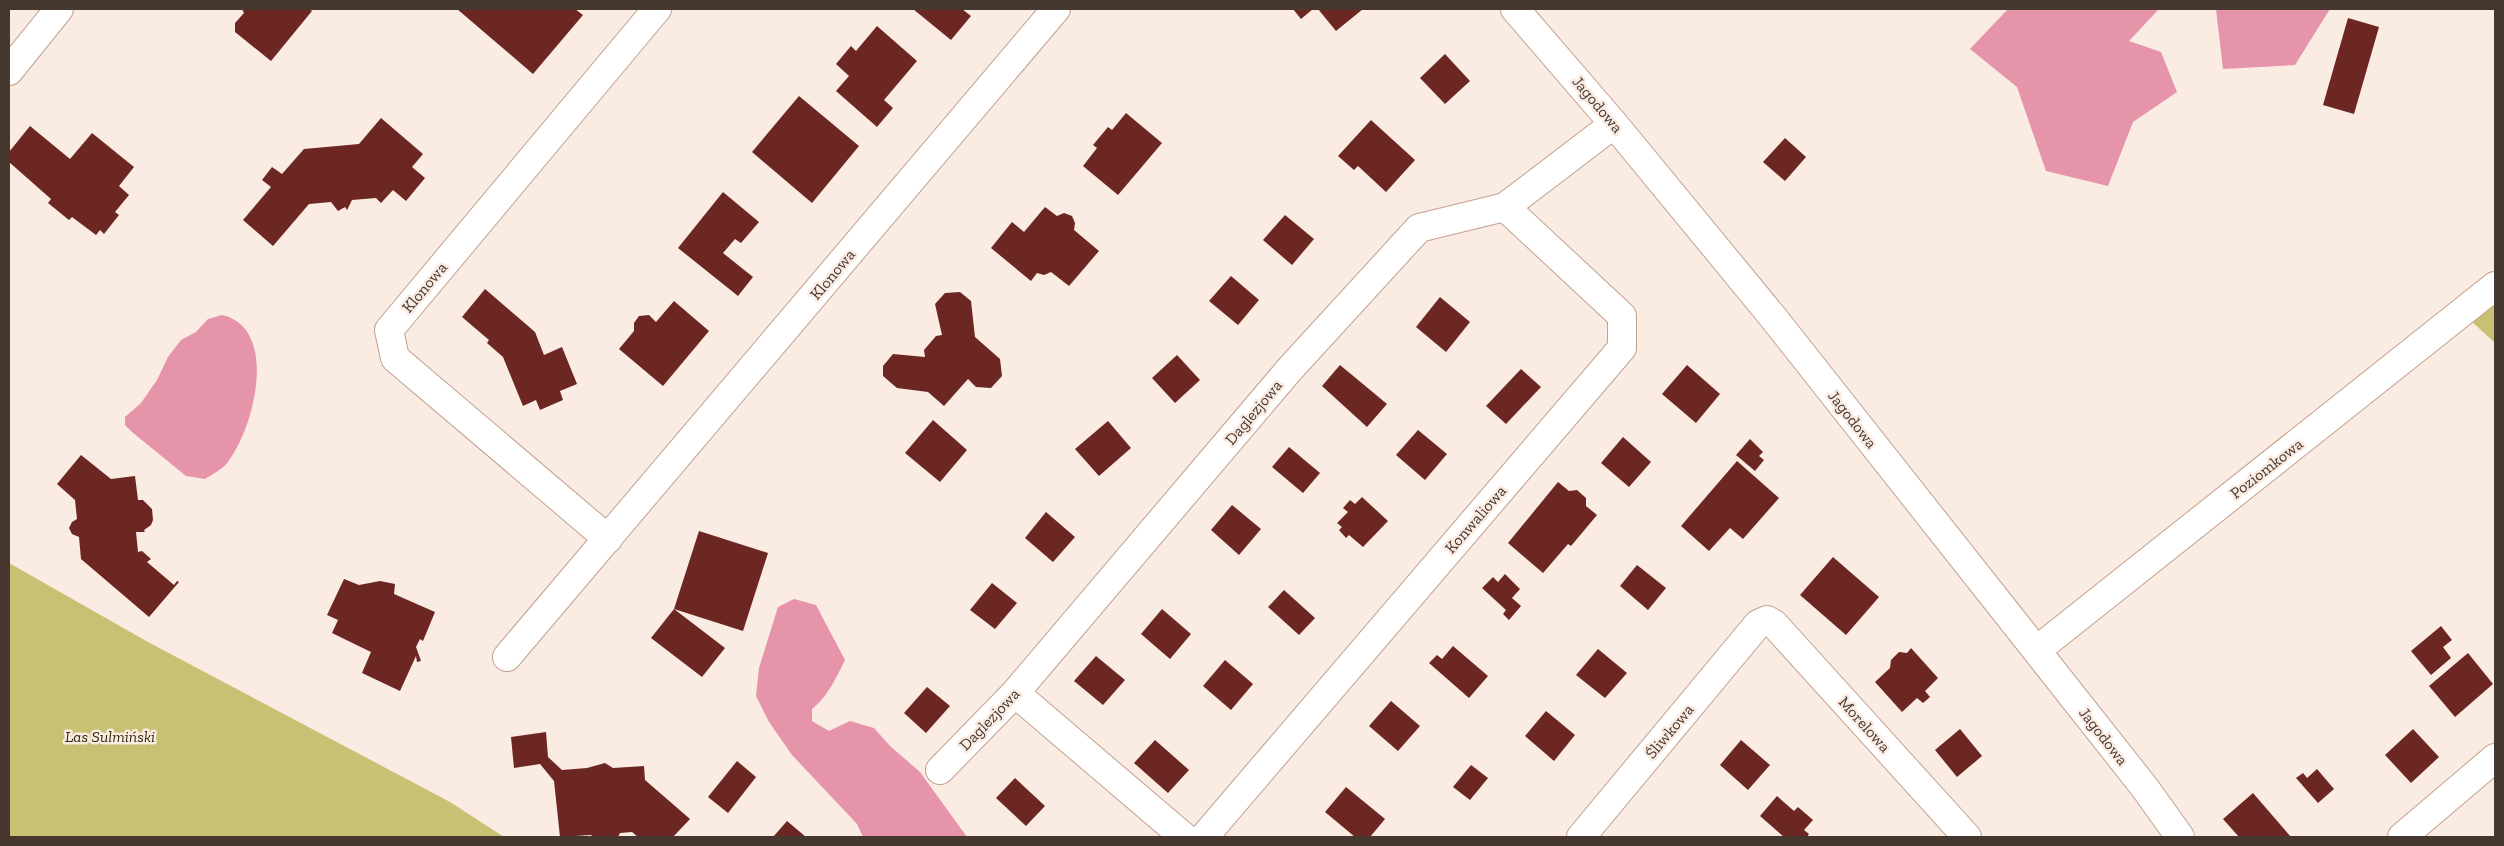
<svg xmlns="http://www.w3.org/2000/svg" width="2504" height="846" font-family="'Zilla Slab',serif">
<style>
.forest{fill:#c8c072}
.water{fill:#e594aa}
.building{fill:#6c2722}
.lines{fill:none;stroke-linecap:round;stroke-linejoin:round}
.street-casing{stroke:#c3a18d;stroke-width:30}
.street{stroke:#fff;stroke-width:28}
.labels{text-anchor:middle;stroke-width:5;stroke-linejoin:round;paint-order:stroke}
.street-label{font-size:16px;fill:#46372f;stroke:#faebe3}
.park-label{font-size:16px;font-style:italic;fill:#2f2b07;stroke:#faebe3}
</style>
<rect width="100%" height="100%" fill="#faebe3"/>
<g class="forest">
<path d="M2495 299V343L2470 320Z"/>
<path d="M9 563 148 642 450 802 504 837H9Z"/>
</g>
<g class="water">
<path d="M2008 9H2159L2129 41 2161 52 2177 92 2133 122 2108 186 2046 171 2017 87 1970 49Z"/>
<path d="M2216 9H2330L2295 65 2223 69Z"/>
<path d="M222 315C280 328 254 430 227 463 222 470 212 474 205 479L186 476 132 432 125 425V417L141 403 157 380 168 357 181 340 196 332 208 319Z"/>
<path d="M794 599 816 605 845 660C836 678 828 696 812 709V721L829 731 850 721 874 728 890 746 920 772 967 837H863L857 824 792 755 769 722 756 696 759 668 778 607Z"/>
</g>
<g class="building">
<path d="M242 9H309L312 11 271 61 235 32V23L244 13Z"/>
<path d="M457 9H575L583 15 533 74Z"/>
<path d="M913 9H962L971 16 951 40Z"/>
<path d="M1293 9H1313L1301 19Z"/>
<path d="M1318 9H1363L1336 31Z"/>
<path d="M2348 18 2379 27 2354 114 2323 105Z"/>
<path d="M877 26 917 61 884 100 893 108 877 127 836 91 849 76 836 64 851 46 856 51Z"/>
<path d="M1445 54 1470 81 1445 104 1420 78Z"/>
<path d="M799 96 859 146 812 203 752 152Z"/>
<path d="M1126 113 1162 143 1118 195 1083 166 1097 148 1093 145 1108 127 1112 130Z"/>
<path d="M381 118 423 154 412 167 425 178 406 201 393 190 381 203 376 198 352 200 347 210 345 207 338 211 331 202 309 204 273 246 243 220 271 187 262 180 272 167 282 174 304 149 359 144Z"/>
<path d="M1371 120 1415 160 1386 192 1358 166 1354 170 1338 156Z"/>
<path d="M30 126 70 159 92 133 134 167 119 186 129 195 115 212 119 215 104 234 100 230 96 235 72 217 69 220 48 203 51 199 9 162V152Z"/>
<path d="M1785 138 1806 157 1785 181 1763 162Z"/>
<path d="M723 192 759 222 741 243 735 239 723 253 753 277 738 296 678 248Z"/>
<path d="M1045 207 1057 216 1064 213 1072 216 1075 223 1074 230 1099 251 1069 286 1051 272 1044 275 1037 273 1031 281 991 248 1012 222 1024 232Z"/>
<path d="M1285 215 1314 239 1292 265 1263 240Z"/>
<path d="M1231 276 1259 300 1238 325 1209 301Z"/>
<path d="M485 289 535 332 544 355 562 347 577 384 560 391 563 400 540 410 536 400 523 406 503 357 487 343 489 340 462 317Z"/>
<path d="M960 292 971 301 975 337 1000 359 1002 376 991 388 976 387 968 379 944 406 928 392 897 388 883 376V366L893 354 925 357 924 350 936 336 942 335 935 304 945 293Z"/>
<path d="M1440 297 1470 322 1446 352 1416 327Z"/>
<path d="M674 301 709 331 663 386 619 349 634 331V323L639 316 649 315 656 322Z"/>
<path d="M1177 355 1200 380 1175 403 1152 378Z"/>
<path d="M1340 365 1387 404 1367 427 1322 386Z"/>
<path d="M1687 365 1720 394 1696 423 1662 394Z"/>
<path d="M1521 369 1541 387 1506 424 1486 406Z"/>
<path d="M933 420 967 450 940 482 905 453Z"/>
<path d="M1108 421 1131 448 1099 476 1075 449Z"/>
<path d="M1418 430 1447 454 1425 480 1396 455Z"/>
<path d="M1623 437 1651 462 1629 487 1601 463Z"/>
<path d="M1750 439 1763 452 1759 456 1764 460 1755 471 1736 455Z"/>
<path d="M1289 447 1320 473 1303 493 1272 467Z"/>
<path d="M81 455 111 479 135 476 138 500H143L152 509 153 520 151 525 144 530 145 532H136L138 552 142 551 151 559 147 562 174 585 177 581 179 582 149 617 81 559 79 537 72 534 69 528 72 522 77 519 75 500 57 484Z"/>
<path d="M1737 461 1779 498 1743 539 1730 528 1709 551 1681 526Z"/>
<path d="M1558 482 1569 491 1577 490 1586 498V506L1597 515 1571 546 1568 544 1543 573 1508 543Z"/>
<path d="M1362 497 1388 521 1363 547 1349 535 1346 538 1339 530 1342 527 1337 523 1348 512 1343 508 1350 500 1355 504Z"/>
<path d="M1232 505 1261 529 1239 555 1211 530Z"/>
<path d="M1046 512 1075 537 1053 562 1025 538Z"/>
<path d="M699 531 768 553 743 631 674 609Z"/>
<path d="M1833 557 1879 597 1846 635 1800 595Z"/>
<path d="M1637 565 1666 588 1648 610 1620 586Z"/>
<path d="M1505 574 1520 589 1512 598 1521 606 1509 620 1503 614 1506 610 1482 588 1493 577 1498 582Z"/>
<path d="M344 579 359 585 380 581 395 584 394 594 435 612 423 641 420 639 416 647 421 661 417 662 416 656 400 691 362 673 371 652 332 633 338 620 327 615Z"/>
<path d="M992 583 1017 603 995 629 970 610Z"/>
<path d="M1284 590 1315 618 1299 635 1268 607Z"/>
<path d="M674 609 725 648 702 677 651 638Z"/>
<path d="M1162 609 1191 634 1170 659 1141 634Z"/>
<path d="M2441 626 2452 640 2443 647 2451 658 2431 675 2411 651Z"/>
<path d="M1453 646 1488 676 1469 698 1429 663 1437 655 1442 659Z"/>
<path d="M1911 648 1938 678 1925 691 1930 697 1923 703 1917 698 1902 712 1875 682 1890 668 1891 660 1899 652 1907 653Z"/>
<path d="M1598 649 1627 673 1605 698 1576 675Z"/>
<path d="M2468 653 2493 684 2455 717 2429 686Z"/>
<path d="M1096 656 1125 680 1103 705 1074 681Z"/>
<path d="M1225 660 1253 684 1231 710 1203 686Z"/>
<path d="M927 687 950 706 926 733 904 713Z"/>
<path d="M1391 701 1420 726 1398 751 1369 726Z"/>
<path d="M1546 711 1575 735 1554 761 1525 736Z"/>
<path d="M1960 729 1982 756 1957 777 1935 750Z"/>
<path d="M2413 729 2439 757 2411 783 2385 755Z"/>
<path d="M546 732 548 757 562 770 587 768 605 763 613 768 644 766 645 780 690 819 673 837H638L632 832 620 833 618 837H593L591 835 560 837 554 781 540 764 514 768 511 737Z"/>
<path d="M1155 740 1189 770 1168 793 1134 763Z"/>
<path d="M1741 740 1770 765 1748 790 1720 765Z"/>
<path d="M737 761 756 777 728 813 708 797Z"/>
<path d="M1471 765 1488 778 1470 800 1453 787Z"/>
<path d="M2317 769 2334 789 2318 803 2296 778 2303 773 2307 778Z"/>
<path d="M1015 778 1045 806 1026 826 996 798Z"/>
<path d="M1346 787 1385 819 1370 837H1355L1325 812Z"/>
<path d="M2253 793 2291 837H2239L2223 819Z"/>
<path d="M1777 796 1794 811 1798 807 1813 820 1804 830 1809 834 1807 837H1784L1760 816Z"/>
<path d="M787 821 806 837H773Z"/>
</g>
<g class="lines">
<g class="street-casing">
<g id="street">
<path d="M1515 9 1614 124 1772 316 2145 788 2180 837"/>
<path d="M9 71 59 9"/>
<path d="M608 539 395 358 389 330 657 9"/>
<path d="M2037 650 2495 286"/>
<path d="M507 657 1056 9"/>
<path d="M1015 693 1184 837"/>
<path d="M940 770 1015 693 1289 370 1419 228 1505 207 1614 124"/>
<path d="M1204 837 1622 348V316L1505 207"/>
<path d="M1581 837 1758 624 1767 620 1774 624 1967 837"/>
<path d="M2402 837 2495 758"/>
</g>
</g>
<use href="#street" class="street"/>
</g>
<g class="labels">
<g class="street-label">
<text transform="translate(1598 104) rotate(50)" y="6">Jagodowa</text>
<text transform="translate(832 274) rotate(-50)" y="6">Klonowa</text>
<text transform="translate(424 287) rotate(-50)" y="6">Klonowa</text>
<text transform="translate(1253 412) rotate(-50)" y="6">Daglezjowa</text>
<text transform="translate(1853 419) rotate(52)" y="6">Jagodowa</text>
<text transform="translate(2266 468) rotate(-38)" y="6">Poziomkowa</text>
<text transform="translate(1475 519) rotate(-49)" y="6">Konwaliowa</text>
<text transform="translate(989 719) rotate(-46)" y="6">Daglezjowa</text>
<text transform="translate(1865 724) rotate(48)" y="6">Morelowa</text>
<text transform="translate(1669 731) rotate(-50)" y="6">Śliwkowa</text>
<text transform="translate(2104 736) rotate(52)" y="6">Jagodowa</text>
</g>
<g class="park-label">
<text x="110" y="742">Las Sulmiński</text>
</g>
</g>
<rect width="2504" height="846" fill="none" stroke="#46372f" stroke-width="20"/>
</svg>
